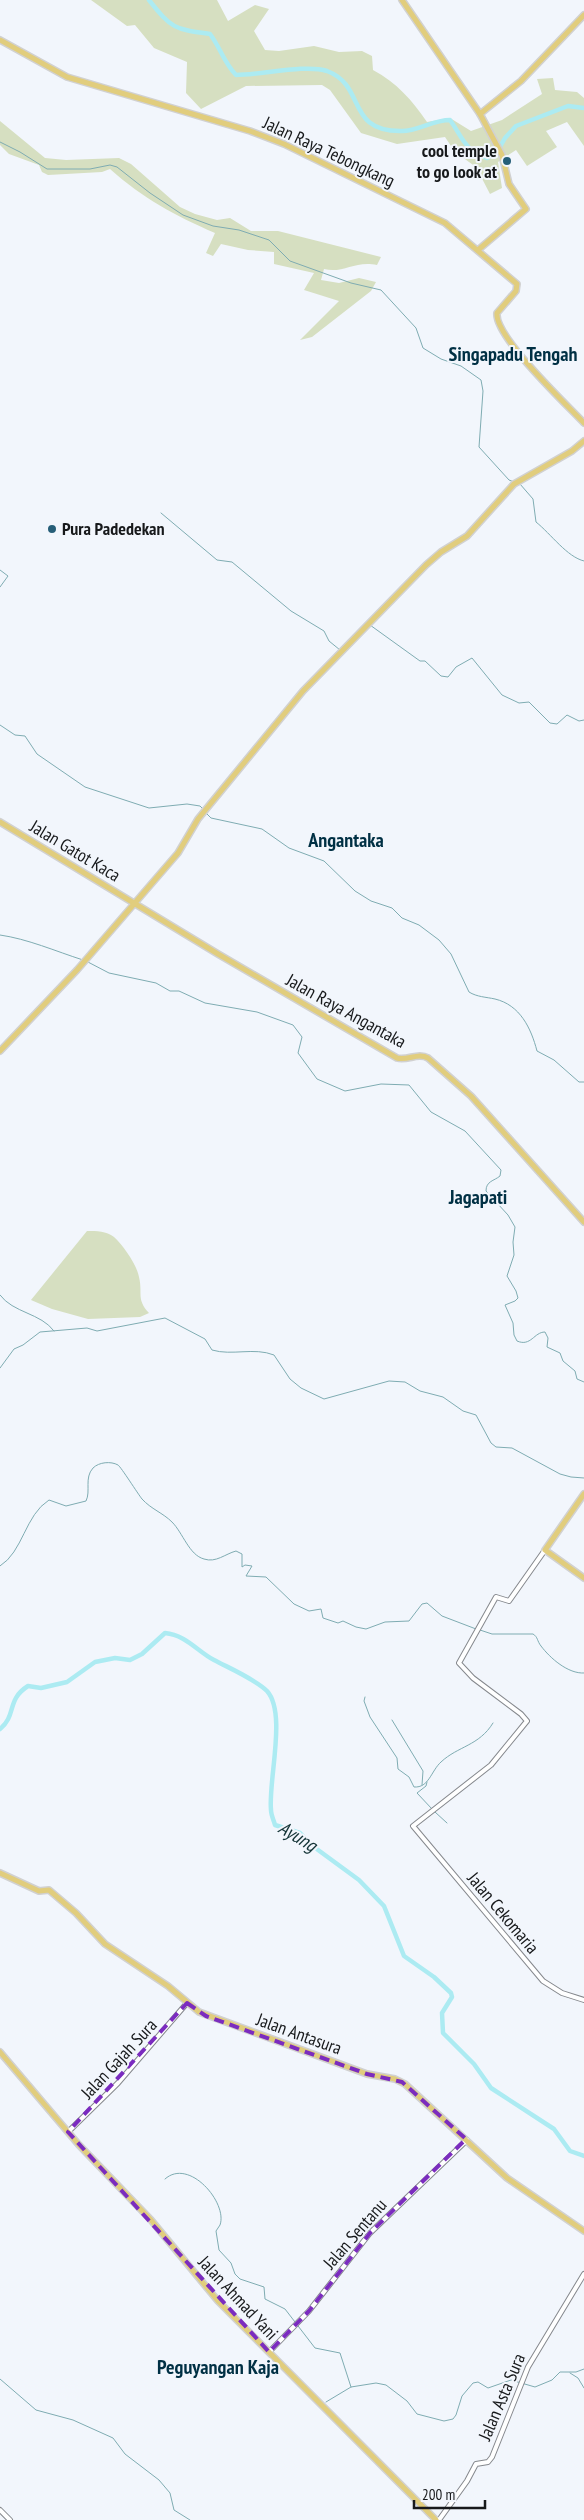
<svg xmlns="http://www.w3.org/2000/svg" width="584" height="2520" font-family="'PT Sans Narrow',sans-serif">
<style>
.green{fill:#d6dfc1}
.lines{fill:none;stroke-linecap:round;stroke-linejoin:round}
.stream{stroke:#7facb2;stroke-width:1}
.river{stroke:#acebf2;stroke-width:4.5}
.minor-casing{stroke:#85888d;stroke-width:6}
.major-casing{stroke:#d1d1d1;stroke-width:8}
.minor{stroke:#fff;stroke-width:4}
.major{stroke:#e1cd7d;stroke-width:5}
.marked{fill:none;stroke:#7b2cbf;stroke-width:4;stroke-dasharray:10 6;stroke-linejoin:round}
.poi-dot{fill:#265e78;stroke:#f2f6fc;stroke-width:2}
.labels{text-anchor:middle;stroke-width:4;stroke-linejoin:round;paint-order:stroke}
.poi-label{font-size:18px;font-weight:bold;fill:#17191b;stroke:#f2f6fc;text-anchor:end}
.street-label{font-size:18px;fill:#17191b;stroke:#f2f6fc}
.water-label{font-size:19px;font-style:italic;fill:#133336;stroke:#f2f6fc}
.quarter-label{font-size:20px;font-weight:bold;fill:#003044;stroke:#f2f6fc}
</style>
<rect width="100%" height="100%" fill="#f2f6fc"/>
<g class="green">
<path d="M91 0H217L228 21 255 5 269 9 254 31 265 50 279 51 314 46 339 52 362 51 372 56 373 70C397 83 412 100 427 122L450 118 471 131 502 120 542 94 537 79 553 78 555 90 577 92 584 98V146L567 122 546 131 557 147 527 166 516 150 498 162 502 188 490 194 476 167 455 152 445 137 397 144 361 133 330 90 322 85 246 86 201 109 186 93 187 62 154 48 135 25 127 26Z"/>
<path d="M0 121 45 158 66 160 119 158 131 164 180 207 195 214 217 220 230 218 251 231H278L381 257 377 265C355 260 343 274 324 269L321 280 339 283 359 278 376 282 371 291 312 337 300 340 339 301 304 290 314 273 274 264V252L248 250 221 244 213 256 206 253 215 233C174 215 144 199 110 169L102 172 48 175 42 172 39 165 9 154 0 145Z"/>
<path d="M87 1231C97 1231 106 1231 114 1237 123 1245 137 1265 139 1277 143 1294 136 1299 149 1313L140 1317 88 1319 52 1309 31 1300Z"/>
</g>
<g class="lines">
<g class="stream">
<path d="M0 142 20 152 47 169H90L110 165 117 167 150 193 183 215 213 226 239 230 269 240 290 261 351 283 381 290 416 328 423 348 441 359 461 366 481 380 483 391 479 447 509 480 514 482"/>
<path d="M520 484 533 499 536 522C551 534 567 557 584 561"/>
<path d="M161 513 217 560 232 562 291 611 324 631 329 641 340 650"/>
<path d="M0 570 8 576 0 587"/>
<path d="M370 625 420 661H425L441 676 448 677 456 667 472 658 502 695 519 703 529 702 550 723 557 724 567 715 579 721 584 720"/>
<path d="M0 725 15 735 25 736 37 754 85 787 149 808 187 804 200 806 203 809"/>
<path d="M205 812 211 818 262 829 289 848 324 861 355 891 371 901 392 908 402 918 419 925 439 940 451 954 469 992C477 997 486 997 495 999 520 1005 531 1028 537 1051L554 1060 579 1082H584"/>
<path d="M0 935C28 939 55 951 83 960"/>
<path d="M86 961 109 973 156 983 170 991H179L205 1003 257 1012 293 1025 302 1037 298 1053 317 1079 345 1091 381 1084 409 1085 431 1112 465 1131 501 1170 500 1176C494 1181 486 1181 486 1191L508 1215 515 1227 513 1242 514 1255 507 1276 516 1291 518 1298 515 1301 505 1305 513 1323 514 1335 517 1341C531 1347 534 1332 545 1332L548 1338 547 1347 560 1353 563 1361 575 1371 577 1379 584 1382"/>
<path d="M0 1295C13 1313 41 1313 54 1331"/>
<path d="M0 1368 14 1349 23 1345 40 1332 87 1328 97 1331 165 1318 205 1339 212 1350C232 1356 254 1347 274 1355L290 1379 301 1388 324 1399 389 1381 405 1382 420 1391 443 1397 463 1411 476 1415 491 1443 496 1447 512 1448 560 1474 571 1477 584 1478"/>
<path d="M0 1566C23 1552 25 1515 49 1500L66 1506 86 1501C91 1491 84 1478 93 1468 99 1462 111 1461 118 1465 121 1467 138 1494 142 1499 151 1509 163 1513 172 1522 183 1533 189 1555 204 1559 216 1563 225 1554 236 1551L242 1554V1567L245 1565 252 1566 246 1576 266 1577 294 1604 309 1611 321 1609 323 1618 338 1623 343 1621 356 1627 366 1629 385 1622 409 1621 422 1604 427 1603 442 1616 476 1629"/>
<path d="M480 1630 492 1634H533C538 1637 537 1641 541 1646 550 1658 568 1674 584 1673"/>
<path d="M365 1697 364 1701 370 1717 397 1758 398 1769 409 1777 414 1787C429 1788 431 1771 441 1762 458 1746 479 1746 493 1723"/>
<path d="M392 1720 423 1771 422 1785"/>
<path d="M427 1782 426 1786 417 1793 432 1809"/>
<path d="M435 1812 447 1823"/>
<path d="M165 2179C189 2157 228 2203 220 2225 219 2227 217 2229 216 2231L219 2250 231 2263 235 2274 240 2279 264 2287 265 2299 285 2309 315 2348 340 2353 351 2387"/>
<path d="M570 2373 578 2378 584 2388"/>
<path d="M0 2379 36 2410 73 2420 113 2438 125 2454 159 2480 170 2493 174 2510 190 2520"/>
<path d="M326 2402 351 2387 376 2383 386 2385 407 2401 417 2414 444 2421 453 2419 456 2415 462 2396 473 2383 478 2382 488 2388 511 2380 535 2387 552 2380 560 2372H576L584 2369"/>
</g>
<g class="river">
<path d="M149 0C172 29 174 29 210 34 220 47 224 63 236 75 261 75 306 64 327 71 367 86 345 132 402 131 418 131 433 120 450 120 463 138 464 150 487 158L497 152 505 138 516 126 568 106 584 108"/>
<path d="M0 1729C17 1715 6 1700 28 1686L41 1688 67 1682 95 1662 115 1658 130 1660 142 1654 165 1633C186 1635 197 1651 214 1660 229 1668 255 1679 267 1691 287 1713 268 1781 271 1810 271 1815 274 1821 275 1825L300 1833 314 1847 359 1880 384 1906 404 1956 434 1977 451 1993 452 1997 442 2013 443 2033 474 2064 491 2088 554 2129 570 2151 584 2156"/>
</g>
<g class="minor-casing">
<g id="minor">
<path d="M545 1550 509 1601 496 1597 459 1663 473 1678 521 1714 527 1721 491 1765 413 1826 543 1981 562 1993 584 2000"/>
<path d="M68 2132 118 2083 187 2003"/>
<path d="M269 2352 309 2311 370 2233 467 2140"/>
<path d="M0 2510 10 2520"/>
<path d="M439 2520 467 2481 476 2464 488 2462 492 2457 528 2367 584 2274"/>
</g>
</g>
<g class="major-casing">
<g id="major">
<path d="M402 0 480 114 502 155 509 184 526 209 478 250"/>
<path d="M0 40 67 77 250 131 284 144 445 223 517 284 516 291 497 313C494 336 566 404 584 423"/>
<path d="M480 114 521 81 584 15"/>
<path d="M0 822 218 954 397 1058C408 1061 418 1052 428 1058L471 1096 584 1222"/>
<path d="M0 1051 77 970 178 853 198 819 303 691 426 565 441 552 467 536 514 484 572 451 584 441"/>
<path d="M584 1494 545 1550 584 1578"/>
<path d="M0 1873 39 1891 49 1890 76 1913 105 1944 168 1986 199 2012 367 2074 395 2079 405 2084 507 2178 584 2231"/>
<path d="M0 2052 79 2145 151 2220 218 2301 436 2520"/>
</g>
</g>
<use href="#minor" class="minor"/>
<use href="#major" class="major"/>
</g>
<path class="marked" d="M187 2003 206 2016 367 2074 402 2082 466 2139 370 2233 309 2311 269 2352 68 2132Z"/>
<g class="poi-dot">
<circle cx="507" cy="161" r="5"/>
<circle cx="52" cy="529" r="5"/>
</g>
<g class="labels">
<g class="poi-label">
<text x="497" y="157">cool temple<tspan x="497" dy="21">to go look at</tspan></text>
<text x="62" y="535" text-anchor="start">Pura Padedekan</text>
</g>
<g class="street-label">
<text transform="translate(329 152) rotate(25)" y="6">Jalan Raya Tebongkang</text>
<text transform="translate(75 851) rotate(31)" y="6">Jalan Gatot Kaca</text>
<text transform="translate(346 1011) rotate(29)" y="6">Jalan Raya Angantaka</text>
<text transform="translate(503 1913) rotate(50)" y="6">Jalan Cekomaria</text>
<text transform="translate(299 2034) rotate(20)" y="6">Jalan Antasura</text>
<text transform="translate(119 2059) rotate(-47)" y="6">Jalan Gajah Sura</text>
<text transform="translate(355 2234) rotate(-49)" y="6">Jalan Sentanu</text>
<text transform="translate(238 2298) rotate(47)" y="6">Jalan Ahmad Yani</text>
<text transform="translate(502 2397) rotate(-67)" y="6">Jalan Asta Sura</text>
</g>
<g class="water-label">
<text transform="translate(298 1836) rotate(31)" y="7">Ayung</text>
</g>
<g class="quarter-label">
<text x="513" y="361">Singapadu Tengah</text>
<text x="346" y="847">Angantaka</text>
<text x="478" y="1204">Jagapati</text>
<text x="218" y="2374">Peguyangan Kaja</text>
</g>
</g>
<path d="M414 2500v8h71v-8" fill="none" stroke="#17191b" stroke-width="2.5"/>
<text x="422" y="2500" font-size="15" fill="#17191b" stroke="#f2f6fc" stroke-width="4" paint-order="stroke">200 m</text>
</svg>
